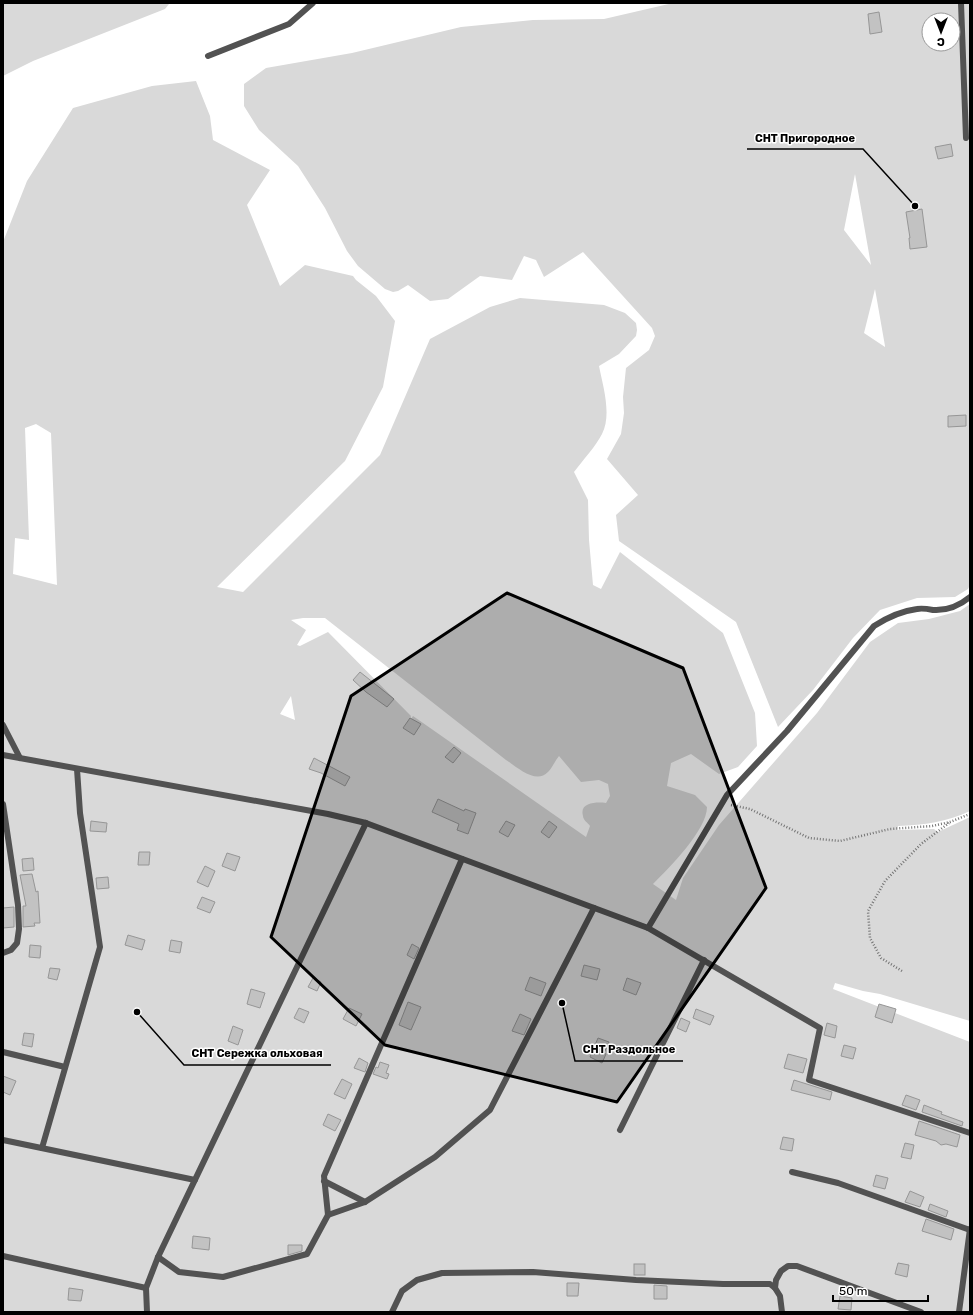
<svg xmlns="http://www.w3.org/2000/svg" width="973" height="1315" font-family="Rubik,sans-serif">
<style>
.green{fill:#d9d9d9;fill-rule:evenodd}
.building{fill:#c2c2c2;stroke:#969696}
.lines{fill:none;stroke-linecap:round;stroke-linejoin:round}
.path{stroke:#747474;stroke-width:2.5;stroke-dasharray:1 2;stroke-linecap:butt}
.lane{stroke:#525252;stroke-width:6}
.marked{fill:#000;fill-opacity:0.2;stroke:#000;stroke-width:3;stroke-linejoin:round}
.leader{fill:none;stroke:#000;stroke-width:1.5}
.callout-dot{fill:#000;stroke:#fff;stroke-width:1.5}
.callout-label{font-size:11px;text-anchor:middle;font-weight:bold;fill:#000;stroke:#fff;stroke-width:3;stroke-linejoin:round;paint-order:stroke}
</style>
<rect width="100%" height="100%" fill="#fff"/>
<g class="green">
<path d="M3 3H169V4L165 9 33 61 3 76Z"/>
<path d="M673 3H970V585L968 589 955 597 917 598 880 610 853 638 813 690 778 727 736 622 619 541 616 515 638 495 607 459 621 434 624 413 623 397 626 368 649 350 655 336 652 328 583 252 544 277 536 260 524 256 512 280 480 276 448 299 430 301 408 285 398 291 393 292 385 289 358 266 347 251 325 208 298 166 259 130 244 106V84L266 68 352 53 461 27 533 20 604 19ZM929 20H953V44H929ZM855 174 871 265 844 230ZM875 289 885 346V347L864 333Z"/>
<path d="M196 81 210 116 213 140 270 170 247 205 280 286 305 265 353 276 356 280 376 296 395 321 383 387 345 461 217 587 243 592 380 455 430 339 490 307 520 298 604 305 625 313 636 323 637 330 636 336 619 354 599 366C603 386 612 415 602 434 596 446 583 460 574 472L588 500 589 540 593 585 601 589 620 552 723 633 755 713 757 746 738 767 719 774 691 754 671 763 667 786 695 795 707 807C707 830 669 868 653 884L676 900 683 878 719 825 817 713 870 642 898 623 929 619 960 611 970 604V811C947 822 924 825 898 826L897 830 934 829 938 832 970 817V1021L880 994 863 991 835 983 833 989 970 1042V1312H3V242L27 181 73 108 152 86ZM36 424 51 433 57 585 13 574 15 538 29 540 25 428ZM303 618H325L506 760C517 767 536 785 548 772 552 768 555 761 559 756L581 782 599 780 608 784 610 796 606 803C597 802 579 802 583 816 583 820 588 823 590 826L586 837 413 716 409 722 411 716 328 632 300 646 297 645 306 630 291 620ZM291 696 295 720 280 714Z"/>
</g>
<g class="building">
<path d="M879 12 882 32 870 34 868 14Z"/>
<path d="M951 144 953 156 938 159 935 147Z"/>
<path d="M922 209 927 247 910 249 909 238H910L906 212Z"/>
<path d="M966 415V426L948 427V416Z"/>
<path d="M360 672 394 699 387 707 366 692 353 680Z"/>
<path d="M410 718 421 724 414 735 403 728Z"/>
<path d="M454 747 461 753 453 763 445 757Z"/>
<path d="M314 758 350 777 345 786 321 773 309 769Z"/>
<path d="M438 799 464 811 465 809 476 813 468 834 457 830 459 824 432 812Z"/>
<path d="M91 821 107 823 106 832 90 831Z"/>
<path d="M506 821 515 825 508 837 499 832Z"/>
<path d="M549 821 557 827 549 838 541 832Z"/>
<path d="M139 852H150L149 865H138Z"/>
<path d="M227 853 240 857 235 871 222 866Z"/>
<path d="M33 858 34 870 23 871 22 859Z"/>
<path d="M205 866 215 871 208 887 197 882Z"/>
<path d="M32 874 36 892 38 891 40 923H34L35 926 23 927V906H26L20 875Z"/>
<path d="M108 877 109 888 97 889 96 878Z"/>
<path d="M202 897 215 902 210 913 197 908Z"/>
<path d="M14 907V927L3 928V908Z"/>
<path d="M128 935 145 940 142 950 125 945Z"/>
<path d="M171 940 182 942 180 953 169 951Z"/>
<path d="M412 944 419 948 414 959 407 955Z"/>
<path d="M30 945 41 946 40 958 29 957Z"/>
<path d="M584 965 600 969 597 980 581 976Z"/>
<path d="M50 968 60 969 57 980 48 978Z"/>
<path d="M530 977 546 983 541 996 525 990Z"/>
<path d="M313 978 321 982 317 991 308 987Z"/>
<path d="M627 978 641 983 636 995 623 990Z"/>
<path d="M251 989 265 993 260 1008 247 1004Z"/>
<path d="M408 1002 421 1007 411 1030 399 1025Z"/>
<path d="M879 1004 896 1009 892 1023 875 1017Z"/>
<path d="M299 1008 309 1012 304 1023 294 1018Z"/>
<path d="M349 1008 362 1014 356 1026 343 1019Z"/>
<path d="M696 1009 714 1016 710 1025 693 1018Z"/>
<path d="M520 1014 531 1019 524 1035 512 1031Z"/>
<path d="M681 1018 690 1022 686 1032 677 1028Z"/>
<path d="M827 1023 837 1026 835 1038 824 1035Z"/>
<path d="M233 1026 243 1030 238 1045 228 1041Z"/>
<path d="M24 1033 34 1034 32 1047 22 1045Z"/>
<path d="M598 1038 609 1042 604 1053 606 1054 602 1063 590 1057Z"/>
<path d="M844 1045 856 1048 853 1059 841 1056Z"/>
<path d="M788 1054 807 1059 803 1073 784 1068Z"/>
<path d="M359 1058 368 1063 365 1072 354 1068Z"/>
<path d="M380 1062 389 1065 386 1073 389 1074 387 1079 373 1074 376 1067 378 1068Z"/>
<path d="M3 1076 16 1081 10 1095 3 1092Z"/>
<path d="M342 1079 352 1084 345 1099 334 1094Z"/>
<path d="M794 1080 832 1092 830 1100 791 1090Z"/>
<path d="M906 1095 920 1100 916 1110 902 1105Z"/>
<path d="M924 1105 942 1112 941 1114 963 1122 962 1126 922 1112Z"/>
<path d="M328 1114 341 1120 335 1131 323 1125Z"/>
<path d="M919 1121 960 1135 957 1147 946 1144 941 1145 936 1141 915 1135Z"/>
<path d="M783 1137 794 1139 792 1151 780 1149Z"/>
<path d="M905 1143 914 1145 911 1159 901 1157Z"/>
<path d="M876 1175 888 1178 885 1189 873 1186Z"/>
<path d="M910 1191 924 1197 920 1207 905 1202Z"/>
<path d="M930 1204 948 1211 946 1217 928 1210Z"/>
<path d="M926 1219 954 1229 951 1240 922 1231Z"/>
<path d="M193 1236 210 1238 209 1250 192 1248Z"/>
<path d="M288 1245H302V1251L288 1255Z"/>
<path d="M898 1263 909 1265 907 1277 895 1274Z"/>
<rect x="634" y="1264" width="11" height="11"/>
<path d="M567 1283H579L578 1296H567Z"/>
<path d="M654 1285 667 1286V1299H654Z"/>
<path d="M69 1288 83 1290 81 1301 68 1300Z"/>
<path d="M840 1296 852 1298 851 1310 838 1309Z"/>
</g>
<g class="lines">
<g class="path">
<path d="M731 805 750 809 809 838 840 841 890 829 932 826 950 822 970 814"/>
<path d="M902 971 881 958 870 938 868 911 885 881 921 844 949 823"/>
</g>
<g class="lane">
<path d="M961 3 966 138"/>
<path d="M208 56 289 24 313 3"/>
<path d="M3 725 20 758"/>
<path d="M3 755 328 814 366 823 648 928 727 795 787 731 874 626C888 617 901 611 917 609 922 608 928 609 933 610 948 611 959 606 970 597"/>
<path d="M3 804 18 905 19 929 17 943 11 950 3 953"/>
<path d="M648 928 820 1028 809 1080 970 1133"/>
<path d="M3 1052 65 1067"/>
<path d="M620 1130 704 960"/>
<path d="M3 1140 195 1180"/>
<path d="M42 1148 100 947 80 813 77 769"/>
<path d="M792 1172 838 1183 970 1230"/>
<path d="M324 1181 365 1202"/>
<path d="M328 1215 324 1176 462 859"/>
<path d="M3 1256 146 1288"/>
<path d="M158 1257 179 1272 223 1277 307 1254 328 1215 365 1202 435 1157 490 1110 594 908"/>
<path d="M147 1312 146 1288 158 1257 366 823"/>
<path d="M392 1312 402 1291 417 1280 442 1273 533 1272 636 1280 723 1284H770L775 1288"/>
<path d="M782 1312 780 1296 775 1288 776 1280 781 1271 788 1266H797L921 1312"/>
<path d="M959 1312 970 1229"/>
</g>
</g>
<path class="marked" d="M507 593 683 668 766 888 617 1102 385 1045 271 937 351 696Z"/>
<path class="leader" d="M915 206L863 149H747M562 1003L575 1061H683M137 1012L184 1065H331"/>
<g class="callout-dot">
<circle cx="915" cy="206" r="4"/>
<circle cx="562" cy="1003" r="4"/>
<circle cx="137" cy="1012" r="4"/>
</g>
<g class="callout-label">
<text x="805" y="142">СНТ Пригородное</text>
<text x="629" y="1053">СНТ Раздольное</text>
<text x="257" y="1057">СНТ Сережка ольховая</text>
</g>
<rect width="973" height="1315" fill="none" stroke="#000000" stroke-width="8"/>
<g transform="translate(941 32) rotate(180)"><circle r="19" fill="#ffffff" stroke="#999999"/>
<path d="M0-3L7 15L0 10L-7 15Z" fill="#000000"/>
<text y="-6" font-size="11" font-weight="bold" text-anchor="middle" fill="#000000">С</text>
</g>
<path d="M833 1295v6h95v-6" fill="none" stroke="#000000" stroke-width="2"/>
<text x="839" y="1295" font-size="12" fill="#000000" stroke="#ffffff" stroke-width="3" paint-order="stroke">50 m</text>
</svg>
